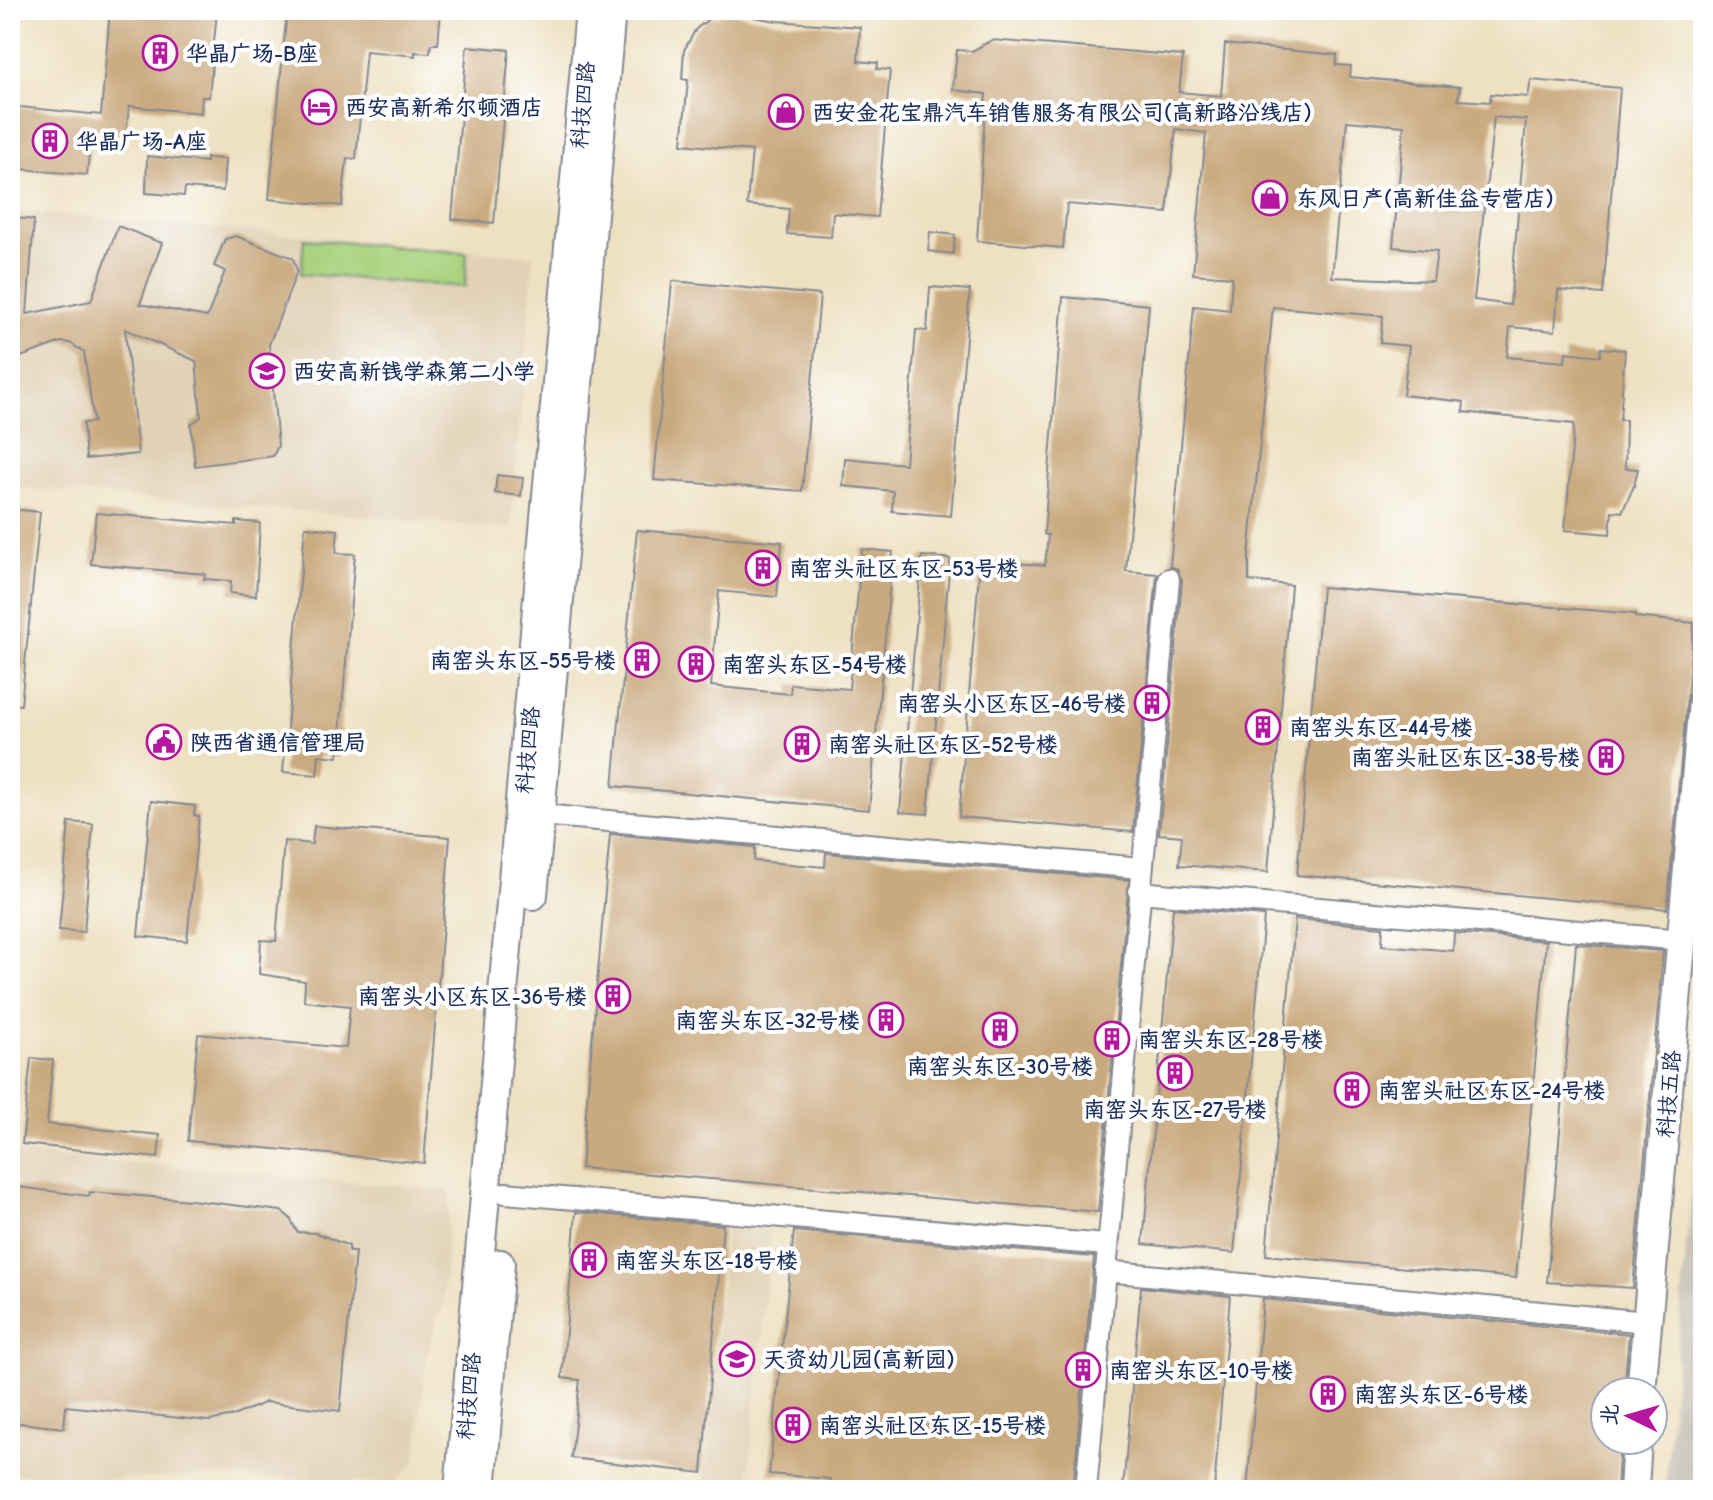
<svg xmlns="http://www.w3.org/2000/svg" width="1713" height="1500" font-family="'Comic Neue','LXGW WenKai TC',sans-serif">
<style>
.built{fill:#e1d2b6}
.industrial{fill:#c9c3b8}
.green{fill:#a9d37e;stroke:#62816e;stroke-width:2}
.building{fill:#c9a97e;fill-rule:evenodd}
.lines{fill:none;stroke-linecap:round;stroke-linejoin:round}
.street-casing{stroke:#848890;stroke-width:24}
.secondary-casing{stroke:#848890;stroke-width:32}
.street{stroke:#fff;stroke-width:20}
.secondary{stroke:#fff;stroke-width:28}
.labels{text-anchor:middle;stroke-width:8;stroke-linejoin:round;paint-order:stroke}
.poi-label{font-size:22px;font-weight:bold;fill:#1b2f5e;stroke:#fff;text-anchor:start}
.street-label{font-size:22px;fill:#1b2f5e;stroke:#fff}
</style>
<rect width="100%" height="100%" fill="#fff"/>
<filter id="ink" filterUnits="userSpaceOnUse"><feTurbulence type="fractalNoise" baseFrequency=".0125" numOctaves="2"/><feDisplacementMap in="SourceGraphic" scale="16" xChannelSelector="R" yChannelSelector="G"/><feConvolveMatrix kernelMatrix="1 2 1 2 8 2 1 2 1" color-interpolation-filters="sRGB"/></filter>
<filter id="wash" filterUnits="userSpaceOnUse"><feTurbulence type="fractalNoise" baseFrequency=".006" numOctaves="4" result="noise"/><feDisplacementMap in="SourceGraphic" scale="32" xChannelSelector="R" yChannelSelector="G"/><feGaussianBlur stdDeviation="1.8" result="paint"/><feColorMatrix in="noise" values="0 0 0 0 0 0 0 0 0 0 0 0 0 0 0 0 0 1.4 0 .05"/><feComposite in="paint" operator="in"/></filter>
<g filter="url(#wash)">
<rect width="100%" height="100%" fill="#eee1c2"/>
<g class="built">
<path d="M10 210 534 256 511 529 10 487Z"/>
<path d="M10 1153 450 1190 443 1304 427 1356 416 1462 393 1484 214 1476 92 1480 10 1474Z"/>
<path d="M726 1226 771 1230 748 1490 703 1488Z"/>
</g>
<path class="industrial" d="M1703 1053V1490H1665Z"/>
<path class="green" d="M304 239 467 253 465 287 301 274Z"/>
<g id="blocks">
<g class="building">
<path d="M110 10H217L209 97H202L201 113 129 106 125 148 90 145 87 175 10 168V106L101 115Z"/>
<path d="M287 10H441L438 44H431L430 53 415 52V56L366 51 356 159 347 158 342 206 269 199Z"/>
<path d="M727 12 776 21 860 27 858 61 878 63 877 69 890 70 877 217 833 213 831 237 787 234 789 209 747 205 752 151 682 144 688 80 682 79 684 50 696 29 710 18Z"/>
<path d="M992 40 1183 56 1179 92 1221 96 1225 44 1337 55 1336 65 1351 66 1350 77 1460 87 1458 100 1490 102 1491 94 1528 97 1531 80 1620 88 1603 294 1558 290 1555 331 1510 327 1507 357 1565 362 1566 352 1600 356 1601 348 1625 350 1620 420H1626L1625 468 1638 469 1634 486 1622 512 1612 511 1610 534 1565 530 1574 424 1463 412 1464 402 1403 395 1409 346 1380 343 1383 316 1273 307 1249 556V581L1291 585 1268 872 1179 865 1182 836 1159 834 1182 580 1177 569 1170 566 1194 306 1230 310 1232 277 1193 274 1206 133 1176 129 1167 213 1067 204 1063 248 977 241 986 94 953 90 957 50 972 51ZM1494 117 1526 120 1510 305 1474 300ZM1347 121 1404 126 1393 247 1437 251 1433 281 1332 277Z"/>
<path d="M467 46 509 50 494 223 452 219Z"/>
<path d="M147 156 206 162V158L225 159 223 191 185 188 184 196 146 193Z"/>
<path d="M10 217 34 220 27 314 91 301 118 226 162 243 140 304 207 317 225 271 214 266 225 239 236 236 293 258 297 271 269 345 278 446 273 456 195 466 191 424 201 417 196 361 125 329 138 454 86 459 83 423 94 422 84 352 70 343 61 342 10 361Z"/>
<path d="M930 232 955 235 953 254 928 251Z"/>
<path d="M672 281 820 295 802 491 654 480Z"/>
<path d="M930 287 970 290 951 516 892 511 893 491 843 486 845 458 905 464 916 330 927 331Z"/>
<path d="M1063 297 1149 305 1126 571 1157 574 1133 832 959 817 980 561 1045 565 1048 535 1044 534Z"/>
<path d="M497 475 523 478 521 496 495 493Z"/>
<path d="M10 509 40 512 21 705 10 704Z"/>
<path d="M96 513 236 525V521L260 523 256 596 230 593 231 581 204 579 205 574 91 564Z"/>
<path d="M305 527 338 530 336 553 355 554 338 757 319 755 317 775 283 772Z"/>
<path d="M637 530 782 542 777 597 719 591 711 686 790 694 791 684 849 689 862 549 893 552 869 810 613 786Z"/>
<path d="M922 556 950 559 928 814 900 812Z"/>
<path d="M1322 587 1635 614V617L1694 623 1667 909 1297 875Z"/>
<path d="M151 801 195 806 194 815 199 816 187 941 138 936Z"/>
<path d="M69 822 93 824 84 932 59 930Z"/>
<path d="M314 826 450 837 424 1163 188 1141 198 1034 346 1048 350 1006 304 1001 305 981 259 974 261 940 276 941 284 841 312 844Z"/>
<path d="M610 834 755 847 754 861 825 867 826 853 1129 880 1098 1212 581 1168Z"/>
<path d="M1173 908 1264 916 1234 1253 1143 1244Z"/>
<path d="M1295 919 1383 927 1382 945 1453 951 1454 933 1546 941 1516 1278 1266 1255Z"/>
<path d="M1576 944 1663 951 1633 1288 1547 1282Z"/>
<path d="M31 1058 53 1060 47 1124 160 1135 158 1158 22 1144Z"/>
<path d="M10 1186 89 1196 90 1192 191 1200 281 1211 290 1218 297 1232 316 1233 349 1246V1252H355L340 1411 266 1402 233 1416 209 1421 66 1406 64 1428 10 1422Z"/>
<path d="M576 1212 723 1225 702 1473 571 1458 580 1380 562 1378Z"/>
<path d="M794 1231 1094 1257 1073 1490H830V1479L769 1474Z"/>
<path d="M1141 1287 1230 1296 1214 1490H1123Z"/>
<path d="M1263 1299 1629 1334 1624 1392H1605V1440H1620L1617 1490H1247Z"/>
</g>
</g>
</g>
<g filter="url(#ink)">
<use href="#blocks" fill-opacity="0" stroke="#848890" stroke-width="2"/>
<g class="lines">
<g class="street-casing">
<g id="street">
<path d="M541 815 1141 868"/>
<path d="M1139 892 1682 940"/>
<path d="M505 1193 1106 1245"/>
<path d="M1105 1271 1647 1322"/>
<path d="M1086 1490 1169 579"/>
</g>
</g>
<g class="secondary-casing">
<g id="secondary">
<path d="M533 895 611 10"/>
<path d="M1641 1392 1703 701"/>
<path d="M459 1490 590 10"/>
<path d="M481 1490 500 1264"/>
<path d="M1634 1490 1637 1440"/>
</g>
</g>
<use href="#street" class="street"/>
<use href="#secondary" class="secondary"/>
</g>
</g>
<defs>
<g id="building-ring" transform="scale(1.8)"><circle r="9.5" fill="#fff" stroke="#b5179e" stroke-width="1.5"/><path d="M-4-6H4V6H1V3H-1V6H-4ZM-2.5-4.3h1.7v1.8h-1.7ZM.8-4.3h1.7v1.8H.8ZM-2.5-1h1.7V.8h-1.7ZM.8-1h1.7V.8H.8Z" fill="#b5179e"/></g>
<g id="hotel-ring" transform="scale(1.8)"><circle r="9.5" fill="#fff" stroke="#b5179e" stroke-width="1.5"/><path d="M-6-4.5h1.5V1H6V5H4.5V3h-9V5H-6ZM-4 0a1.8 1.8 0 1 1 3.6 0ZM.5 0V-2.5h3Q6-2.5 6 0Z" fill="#b5179e"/></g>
<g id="shop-ring" transform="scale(1.8)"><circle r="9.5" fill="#fff" stroke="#b5179e" stroke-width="1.5"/><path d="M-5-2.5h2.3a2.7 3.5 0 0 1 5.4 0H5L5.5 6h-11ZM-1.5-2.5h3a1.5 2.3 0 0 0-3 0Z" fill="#b5179e"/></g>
<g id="school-ring" transform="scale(1.8)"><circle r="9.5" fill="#fff" stroke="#b5179e" stroke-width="1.5"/><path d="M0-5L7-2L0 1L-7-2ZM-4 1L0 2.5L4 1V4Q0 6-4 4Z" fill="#b5179e"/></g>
<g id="civic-ring" transform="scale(1.8)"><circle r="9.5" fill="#fff" stroke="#b5179e" stroke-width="1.5"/><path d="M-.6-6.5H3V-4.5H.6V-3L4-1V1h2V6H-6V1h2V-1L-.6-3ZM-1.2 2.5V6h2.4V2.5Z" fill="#b5179e"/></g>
</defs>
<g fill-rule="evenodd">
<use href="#building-ring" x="160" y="53"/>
<use href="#hotel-ring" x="319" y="107"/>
<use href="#shop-ring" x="786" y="112"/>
<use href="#building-ring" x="50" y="141"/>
<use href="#shop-ring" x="1270" y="198"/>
<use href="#school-ring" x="267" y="371"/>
<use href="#building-ring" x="763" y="568"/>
<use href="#building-ring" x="642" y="660"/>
<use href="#building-ring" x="696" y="664"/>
<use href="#building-ring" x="1152" y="703"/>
<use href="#building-ring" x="1263" y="727"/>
<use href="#civic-ring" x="164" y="742"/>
<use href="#building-ring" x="802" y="744"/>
<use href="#building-ring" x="1606" y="757"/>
<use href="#building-ring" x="613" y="996"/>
<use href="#building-ring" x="886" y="1020"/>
<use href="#building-ring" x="1000" y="1030"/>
<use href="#building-ring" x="1112" y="1039"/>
<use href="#building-ring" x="1175" y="1073"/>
<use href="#building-ring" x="1352" y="1090"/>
<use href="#building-ring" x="589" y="1260"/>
<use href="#school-ring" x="737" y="1359"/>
<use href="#building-ring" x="1083" y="1370"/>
<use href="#building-ring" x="1328" y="1394"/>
<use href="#building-ring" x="793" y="1425"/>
</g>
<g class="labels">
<g class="poi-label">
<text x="186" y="61">华晶广场-B座</text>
<text x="345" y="115">西安高新希尔顿酒店</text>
<text x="812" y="120">西安金花宝鼎汽车销售服务有限公司(高新路沿线店)</text>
<text x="76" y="149">华晶广场-A座</text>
<text x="1296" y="206">东风日产(高新佳益专营店)</text>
<text x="293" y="379">西安高新钱学森第二小学</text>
<text x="789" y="576">南窑头社区东区-53号楼</text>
<text x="616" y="668" text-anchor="end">南窑头东区-55号楼</text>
<text x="722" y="672">南窑头东区-54号楼</text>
<text x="1126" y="711" text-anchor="end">南窑头小区东区-46号楼</text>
<text x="1289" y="735">南窑头东区-44号楼</text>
<text x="190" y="750">陕西省通信管理局</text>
<text x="828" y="752">南窑头社区东区-52号楼</text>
<text x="1580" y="765" text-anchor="end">南窑头社区东区-38号楼</text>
<text x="587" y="1004" text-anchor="end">南窑头小区东区-36号楼</text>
<text x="860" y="1028" text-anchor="end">南窑头东区-32号楼</text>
<text x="1138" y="1047">南窑头东区-28号楼</text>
<text x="1000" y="1074" text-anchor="middle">南窑头东区-30号楼</text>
<text x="1378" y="1098">南窑头社区东区-24号楼</text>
<text x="1175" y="1117" text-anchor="middle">南窑头东区-27号楼</text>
<text x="615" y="1268">南窑头东区-18号楼</text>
<text x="763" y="1367">天资幼儿园(高新园)</text>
<text x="1109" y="1378">南窑头东区-10号楼</text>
<text x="1354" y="1402">南窑头东区-6号楼</text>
<text x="819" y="1433">南窑头社区东区-15号楼</text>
</g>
<g class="street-label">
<text transform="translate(582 105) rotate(-85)" y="8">科技四路</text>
<text transform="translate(527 750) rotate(-85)" y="8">科技四路</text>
<text transform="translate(1668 1094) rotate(-85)" y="8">科技五路</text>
<text transform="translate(468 1396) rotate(-85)" y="8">科技四路</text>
</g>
</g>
<rect width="1713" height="1500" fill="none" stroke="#fff" stroke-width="40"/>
<g transform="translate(1629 1416) rotate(275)"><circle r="38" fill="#ffffff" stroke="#a4acbf" stroke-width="2"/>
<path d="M0-6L14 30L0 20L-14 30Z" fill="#b5179e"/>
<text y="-12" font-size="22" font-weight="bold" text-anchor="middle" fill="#1b2f5e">北</text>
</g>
</svg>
